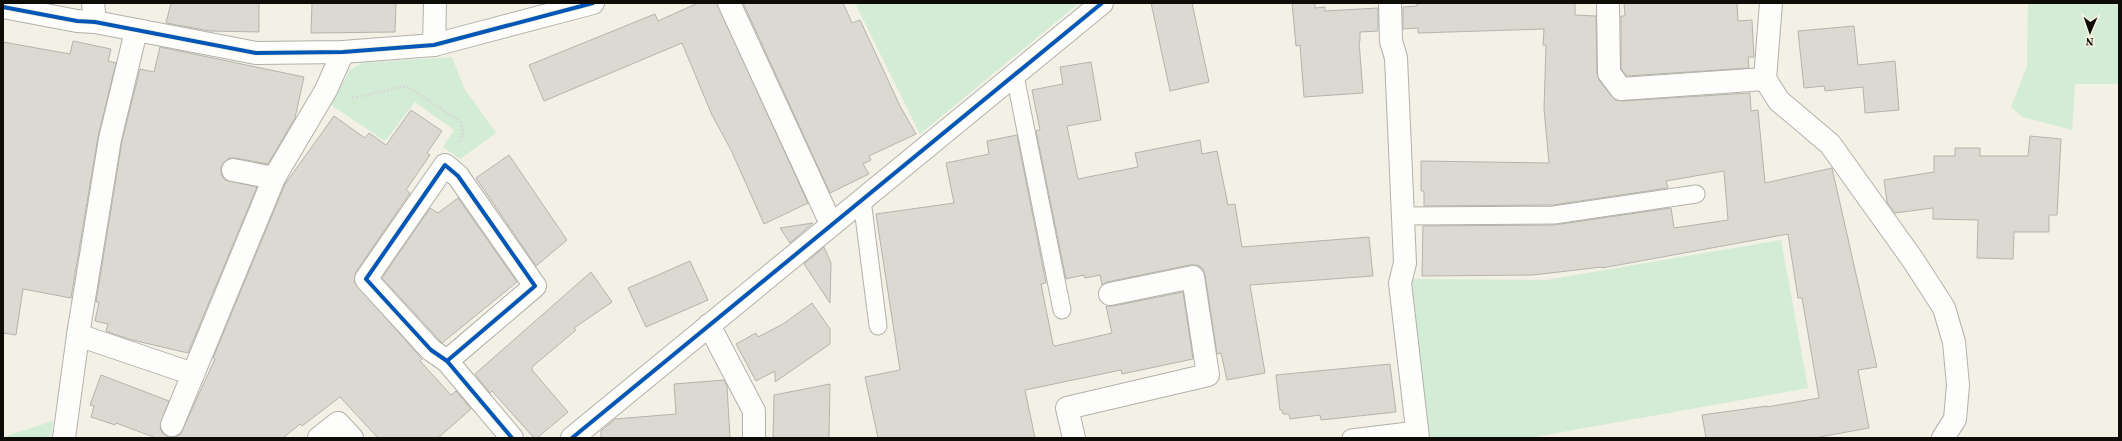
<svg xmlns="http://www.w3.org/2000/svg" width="2122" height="441" font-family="'Source Serif 4',serif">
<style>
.green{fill:#d2ecd6}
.building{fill:#dbd9d1;stroke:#b5b4ac}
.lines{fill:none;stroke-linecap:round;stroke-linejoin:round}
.service-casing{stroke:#b3b1a9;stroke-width:19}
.minor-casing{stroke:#b3b1a9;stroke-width:24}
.path{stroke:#d9d8d5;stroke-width:2.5;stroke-dasharray:2 2;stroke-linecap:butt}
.service{stroke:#fdfdfb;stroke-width:17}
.minor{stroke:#fdfdfb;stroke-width:22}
.cycleway-casing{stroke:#f8f4e1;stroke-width:6}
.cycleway{stroke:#0057b8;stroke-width:4}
</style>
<rect width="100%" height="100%" fill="#f3f0e6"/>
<g class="green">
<path d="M855 3H1079L920 134Z"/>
<path d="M2028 3H2119V84H2075L2072 130 2022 117 2011 107 2027 66Z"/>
<path d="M452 57 464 88 496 133 460 159 443 147 454 130 415 102 385 141 331 105 350 70 362 63Z"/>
<path d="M1781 240 1808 388 1529 438H1424L1409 279 1546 280Z"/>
<path d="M53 421 51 438H3V437Z"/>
</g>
<g class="building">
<path d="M171 3H259V32L210 31 166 23Z"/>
<path d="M312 3H396L395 32 311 33Z"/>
<path d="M698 3H717L808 203 764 224 731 150 712 115 682 43 544 101 529 65 655 14 658 21Z"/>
<path d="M743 3H843L852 23 860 20 900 106 916 134 869 156 871 160 863 164 869 174 830 193Z"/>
<path d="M1151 3H1192L1209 82 1170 91Z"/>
<path d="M1292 3H1315V8L1325 7V11L1378 8V31L1360 32V41H1359L1363 93 1304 97 1300 45 1296 46Z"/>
<path d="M1417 3H1575V15L1596 16 1597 74 1599 80 1615 100 1622 101 1750 93 1751 111 1758 110 1765 183 1832 168 1877 367 1858 370 1869 428 1814 438H1706L1702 415 1767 406V407L1819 398 1802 298H1798L1788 234 1602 268V267L1533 275 1422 276 1423 226 1554 225 1671 208 1674 228 1728 220 1724 171 1666 181 1668 188 1553 205 1424 206V191H1421V161L1549 163 1544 109 1546 45H1543L1544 29 1418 33V28L1403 29V7L1417 6Z"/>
<path d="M1624 3H1737L1738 21 1752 20 1754 57H1748L1749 68 1627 76 1621 69V16H1625Z"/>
<path d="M1854 26 1858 65 1895 61 1899 110 1865 113 1863 87 1825 91 1824 86 1804 88 1798 31Z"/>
<path d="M73 41 111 49 108 61 116 63 98 137 71 298 23 289 16 335 3 333V42L70 54Z"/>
<path d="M160 47 304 77 295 118 268 164 235 158H229L221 167V174L225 180 257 187 188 353 132 340 114 334 106 331 108 324 95 321 99 302H96L122 141 140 69 154 72Z"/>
<path d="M1091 62 1101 120 1067 126 1078 179 1138 167 1135 153 1200 140 1202 154 1217 151 1228 205 1235 204 1242 247 1369 237 1373 276 1250 285 1265 373 1227 380 1221 353 1217 354 1205 275 1203 269 1198 265H1190L1107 282 1102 285 1100 275 1085 278 1084 275 1066 279 1036 131 1040 130 1032 90 1063 84 1060 67Z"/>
<path d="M411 110 442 131 427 153 430 155 406 190 410 193 356 272 354 282 422 359 420 361 451 395 456 391 471 409 438 438H378L340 397 302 426 300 424 283 438H156L116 423 115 425 91 417 94 406 90 405 101 375 169 401 160 427 162 433 168 437H174L180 435 215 359 213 358 285 184 334 116 365 138 369 133 386 145Z"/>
<path d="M1017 135 1046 283 1041 284 1053 344 1055 346 1112 333 1106 306H1113L1183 292 1193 359 1122 374 1121 370 1025 390 1035 438H878L865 377 900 370 876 214 954 203 946 163 989 154 987 141Z"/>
<path d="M2030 136 2061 139 2057 215H2049V232H2014L2013 259 1977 258 1978 220 1933 219V208L1895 213 1887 202 1884 180 1934 172V156H1955V148H1980V156H2028Z"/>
<path d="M509 155 567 240 536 266 476 178Z"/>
<path d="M458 198 517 282 442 343 382 278 430 208 438 213Z"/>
<path d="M813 223 790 243 780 228Z"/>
<path d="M824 247 831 263 830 303 804 264Z"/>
<path d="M690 261 708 300 646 327 628 288Z"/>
<path d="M591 272 612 302 574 328 576 330 532 367V370L568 412 537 438H534L492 391 490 393 475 374Z"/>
<path d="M812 303 830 329V344L775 382V371L756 381 736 344 756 333 758 337 783 324Z"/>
<path d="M1390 364 1396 412 1321 420 1320 415 1290 419 1289 414H1283L1282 410H1280L1276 375Z"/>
<path d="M724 380 727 386 730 438H601V431L615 419 676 414 674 384Z"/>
<path d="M830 384 829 438H773L774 395Z"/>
</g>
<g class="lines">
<g class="service-casing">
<g id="service">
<path d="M1015 76 1062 310"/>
<path d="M862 200 878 326"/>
<path d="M1403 216 1554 215 1696 194"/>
<path d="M1351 438 1417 430"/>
</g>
</g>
<g class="minor-casing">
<g id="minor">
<path d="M93 3 95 22"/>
<path d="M729 3 831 224"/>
<path d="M1390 3 1391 41 1396 58 1405 263 1400 283 1418 438"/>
<path d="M1608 3 1609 73 1621 89 1765 79 1771 3"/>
<path d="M3 7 77 21 95 22 256 53 343 52 434 45 593 3"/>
<path d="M434 45 435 3"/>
<path d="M1765 79 1779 101 1830 144 1913 260 1944 308 1954 342 1958 385 1955 419 1943 438"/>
<path d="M233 170 274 178"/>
<path d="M709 325 754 411V438"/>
<path d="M78 335 193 374"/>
<path d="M447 361 535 286 458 176 445 165 366 279 431 350 447 361 512 438"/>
<path d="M172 425 274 178 326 90 343 52"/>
<path d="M64 438 78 335 110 139 136 31"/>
<path d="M319 438 338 423 352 438"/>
<path d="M572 438 1102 3"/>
<path d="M1074 438 1067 408 1208 375 1193 277 1110 294"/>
</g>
</g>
<path class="path" d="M352 98 407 86 461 122 463 135 459 142"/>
<use href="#service" class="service"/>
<use href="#minor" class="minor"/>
<g class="cycleway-casing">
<g id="cycleway">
<path d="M3 7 77 21 95 22 256 53 343 52 434 45 593 3"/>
<path d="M447 361 535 286 458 176 445 165 366 279 431 350 447 361 512 438"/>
<path d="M572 438 1102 3"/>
</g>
</g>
<use href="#cycleway" class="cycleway"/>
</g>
<rect width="2122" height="441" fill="none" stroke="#0d0c06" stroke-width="8"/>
<g transform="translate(2090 32) rotate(182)" stroke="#f8f4e1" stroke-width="3" paint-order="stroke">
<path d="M0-3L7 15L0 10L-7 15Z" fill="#0d0c06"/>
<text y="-6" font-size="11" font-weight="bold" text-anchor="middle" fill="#0d0c06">N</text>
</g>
</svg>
